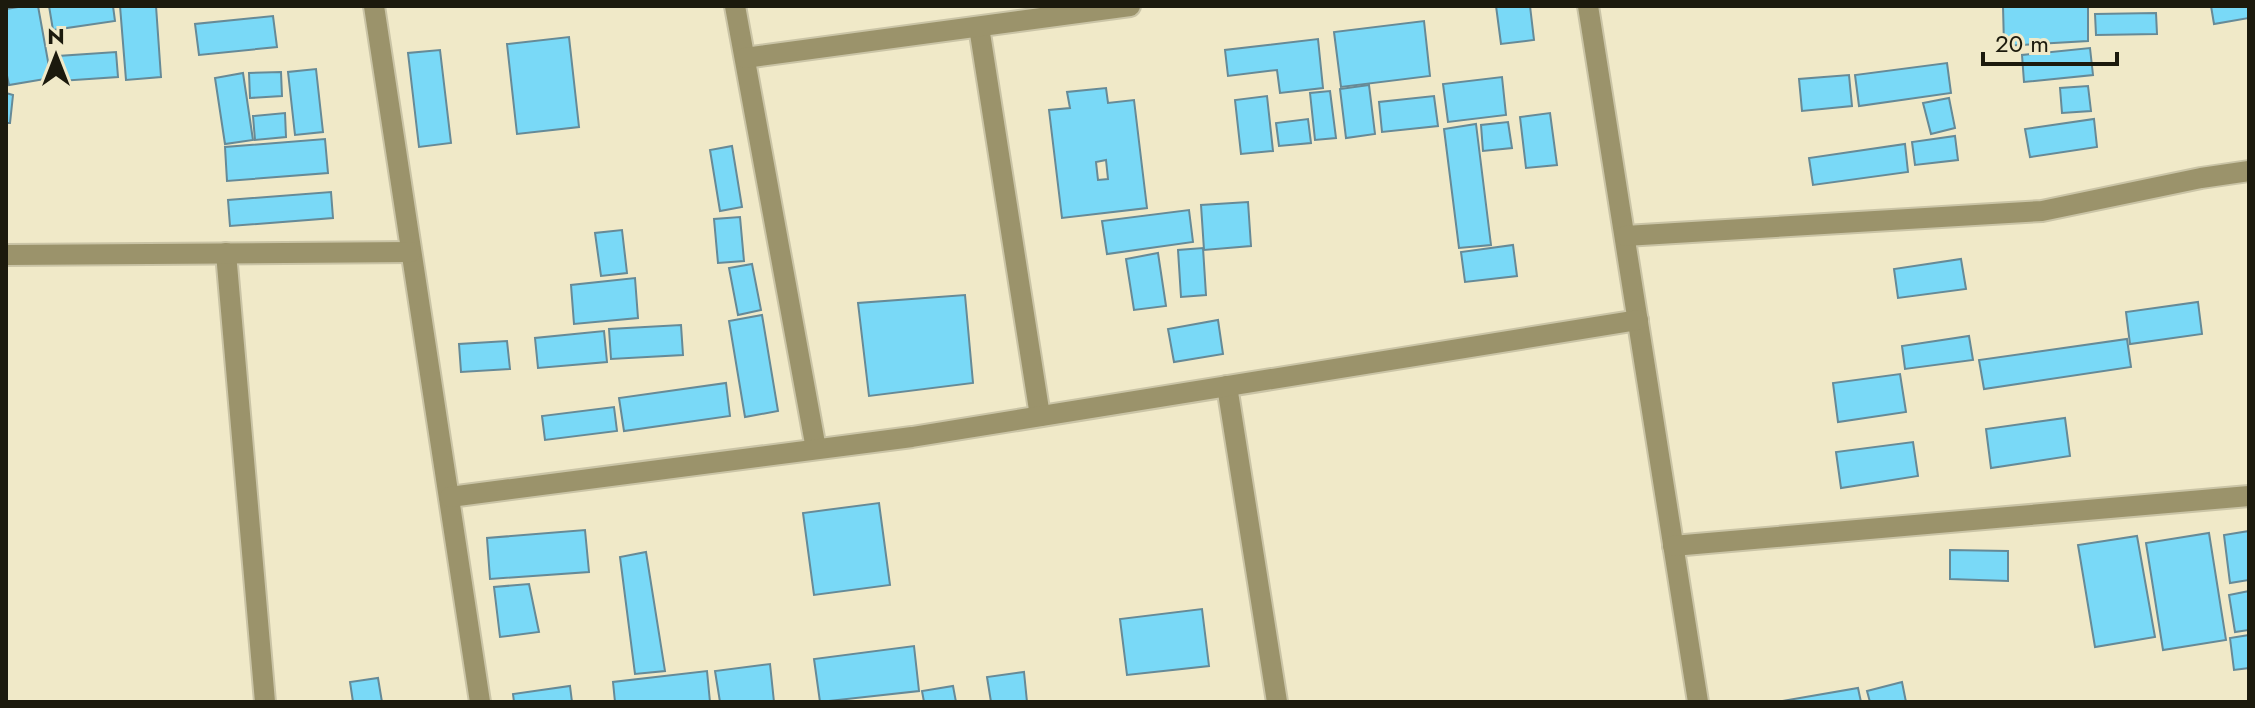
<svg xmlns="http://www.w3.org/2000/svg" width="2255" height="708" font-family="Jost,sans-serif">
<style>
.building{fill:#79d9f7;stroke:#668a97;stroke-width:2;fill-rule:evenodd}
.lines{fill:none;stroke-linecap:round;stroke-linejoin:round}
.minor-casing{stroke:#cac4a6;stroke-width:24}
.minor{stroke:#9b936b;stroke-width:20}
</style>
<rect width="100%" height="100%" fill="#f0e9c8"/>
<g class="building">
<path d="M24 6H38L51 78 9 85 6 71V9Z"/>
<path d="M49 6H113L115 21 53 30Z"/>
<path d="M120 6H156L161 77 126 80Z"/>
<path d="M1496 6H1530L1534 40 1501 44Z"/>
<path d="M2003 6H2088V41L2004 46Z"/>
<path d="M2211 6H2249V18L2214 24Z"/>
<path d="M2156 13 2157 34 2096 35 2095 14Z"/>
<path d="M273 16 277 47 199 55 195 24Z"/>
<path d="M1424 21 1430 76 1341 87 1334 32Z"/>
<path d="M569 37 579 127 517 134 507 44Z"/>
<path d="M1318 39 1323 88 1280 93 1277 70 1228 76 1225 50Z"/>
<path d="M2090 48 2093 75 2024 82 2022 55Z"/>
<path d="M440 50 451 143 419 147 408 53Z"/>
<path d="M116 52 118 77 60 81 58 56Z"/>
<path d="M1947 63 1951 93 1859 106 1855 75Z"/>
<path d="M316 69 323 132 295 135 288 72Z"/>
<path d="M281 72 282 96 250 98 249 73Z"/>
<path d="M243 73 253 140 225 144 215 78Z"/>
<path d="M1849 75 1852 106 1802 111 1799 79Z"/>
<path d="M1502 77 1506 115 1448 122 1443 84Z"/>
<path d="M1369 85 1375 134 1346 138 1340 89Z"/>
<path d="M2088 86 2091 111 2062 113 2060 88Z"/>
<path d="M1106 88 1108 103 1134 100 1147 208 1062 218 1049 110 1070 108 1067 92ZM1106 160 1108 179 1098 180 1096 162Z"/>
<path d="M1330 91 1336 138 1315 140 1310 93Z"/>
<path d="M6 93 13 95 10 123H6Z"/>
<path d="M1267 96 1273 151 1241 154 1235 100Z"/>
<path d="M1434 96 1438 126 1382 132 1379 102Z"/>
<path d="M1949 98 1955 128 1931 134 1923 103Z"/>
<path d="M285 113 286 137 255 140 253 116Z"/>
<path d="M1550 113 1557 165 1526 168 1520 117Z"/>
<path d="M1308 119 1311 143 1279 146 1276 123Z"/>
<path d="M2094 119 2097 147 2030 157 2025 129Z"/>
<path d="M1508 122 1512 148 1483 151 1481 125Z"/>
<path d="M1476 124 1491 245 1459 248 1444 129Z"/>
<path d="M1955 136 1958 160 1915 165 1912 142Z"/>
<path d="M325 139 328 173 227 181 225 147Z"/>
<path d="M1905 144 1908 172 1813 185 1809 158Z"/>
<path d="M732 146 742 207 720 211 710 150Z"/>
<path d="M331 192 333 218 230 226 228 200Z"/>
<path d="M1248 202 1251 246 1204 250 1201 205Z"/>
<path d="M1189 210 1193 242 1107 254 1102 221Z"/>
<path d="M740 217 744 261 718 263 714 219Z"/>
<path d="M622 230 627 273 601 276 595 233Z"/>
<path d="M1513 245 1517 276 1465 282 1461 252Z"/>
<path d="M1203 248 1206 295 1181 297 1178 250Z"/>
<path d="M1158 253 1166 306 1134 310 1126 259Z"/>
<path d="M1961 259 1966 289 1898 298 1894 269Z"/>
<path d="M752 264 761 310 738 315 729 268Z"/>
<path d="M635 278 638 318 574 324 571 285Z"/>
<path d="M965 295 973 383 869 396 858 303Z"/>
<path d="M2198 302 2202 334 2130 344 2126 312Z"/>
<path d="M762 315 778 411 745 417 729 321Z"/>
<path d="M1218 320 1223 354 1174 362 1168 329Z"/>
<path d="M681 325 683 355 611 359 609 329Z"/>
<path d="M604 331 607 362 538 368 535 338Z"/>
<path d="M1969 336 1973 360 1905 369 1902 346Z"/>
<path d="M2127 339 2131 367 1984 389 1979 360Z"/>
<path d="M507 341 510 369 461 372 459 344Z"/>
<path d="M1900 374 1906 412 1838 422 1833 383Z"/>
<path d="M726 383 730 416 624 431 619 398Z"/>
<path d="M614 407 617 431 545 440 542 416Z"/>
<path d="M2065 418 2070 456 1991 468 1986 429Z"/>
<path d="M1913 442 1918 476 1841 488 1836 452Z"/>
<path d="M879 503 890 585 814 595 803 513Z"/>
<path d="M585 530 589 572 490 579 487 538Z"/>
<path d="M2249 531V580L2230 583 2224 535Z"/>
<path d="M2209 533 2226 640 2163 650 2146 543Z"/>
<path d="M2137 536 2155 637 2095 647 2078 545Z"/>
<path d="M1950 550 2008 551V581L1950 579Z"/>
<path d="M646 552 665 671 635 674 620 557Z"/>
<path d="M529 584 539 632 500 637 494 587Z"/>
<path d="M2249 591V630L2235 632 2229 595Z"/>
<path d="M1202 609 1209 666 1127 675 1120 619Z"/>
<path d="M2249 635V668L2234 670 2230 638Z"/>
<path d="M914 646 919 691 820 702 814 659Z"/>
<path d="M770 664 774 702H720L715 671Z"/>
<path d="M707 671 710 702H615L613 682Z"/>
<path d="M1024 672 1027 702H991L987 677Z"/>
<path d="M378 678 382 702H353L350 682Z"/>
<path d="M1902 682 1906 702H1870L1867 691Z"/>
<path d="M570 686 572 702H514L513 694Z"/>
<path d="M953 686 956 702H924L922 691Z"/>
<path d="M1858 688 1861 702H1777Z"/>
</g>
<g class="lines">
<g class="minor-casing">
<g id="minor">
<path d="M374 6 480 702"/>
<path d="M735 6 816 449"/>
<path d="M1588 6 1698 702"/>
<path d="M979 27 1040 416"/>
<path d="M745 58 1130 6"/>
<path d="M1625 236 2042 211 2201 178 2249 171"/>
<path d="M226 253 265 702"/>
<path d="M6 255 411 252"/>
<path d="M1227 386 1277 702"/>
<path d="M450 497 912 437 1638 320"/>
<path d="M1673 546 2249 496"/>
</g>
</g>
<use href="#minor" class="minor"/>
</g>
<rect width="2255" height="708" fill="none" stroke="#1c1a0d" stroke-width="16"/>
<g transform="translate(56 56)" stroke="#f0e9c8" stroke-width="6" paint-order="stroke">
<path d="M0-6L14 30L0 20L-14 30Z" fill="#1c1a0d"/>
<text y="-12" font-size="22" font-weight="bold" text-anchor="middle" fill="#1c1a0d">N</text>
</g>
<path d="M1983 52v12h134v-12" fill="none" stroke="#1c1a0d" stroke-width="4"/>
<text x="1995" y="52" font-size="24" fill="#1c1a0d" stroke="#f0e9c8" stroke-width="6" paint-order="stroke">20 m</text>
</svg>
